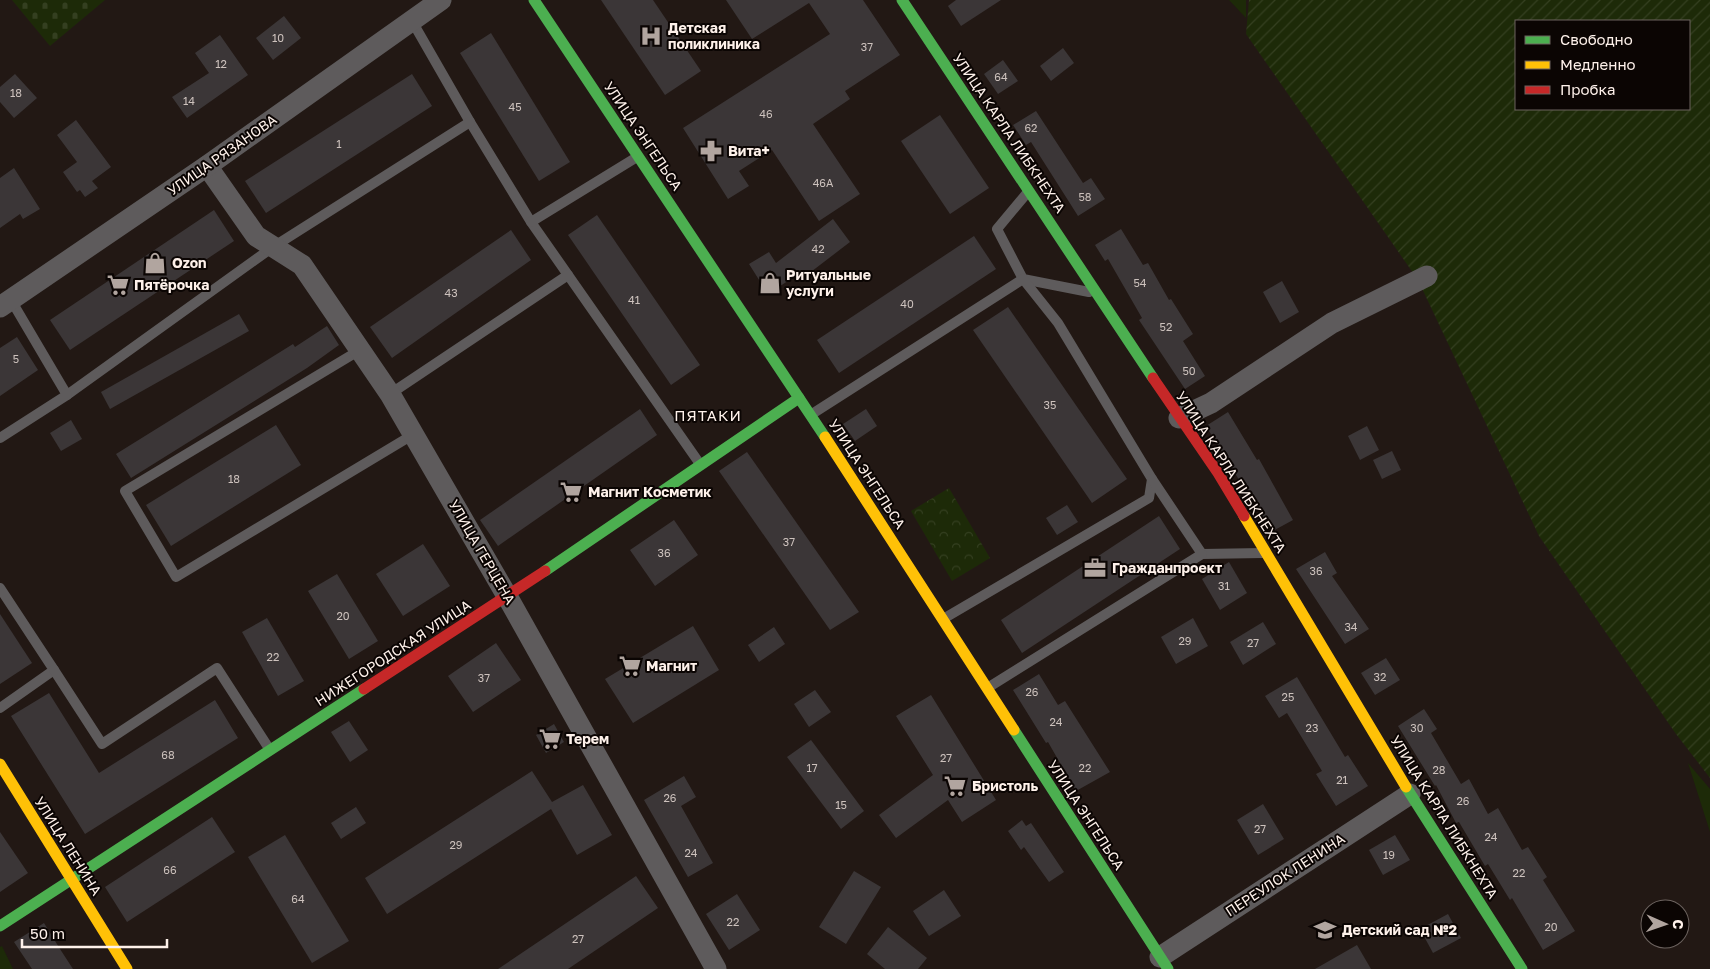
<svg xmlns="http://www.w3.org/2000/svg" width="1710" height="969" font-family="'Golos Text',sans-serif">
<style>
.grass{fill:#1d2a08}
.forest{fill:url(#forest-crowns)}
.cemetery{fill:url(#cemetery-stones)}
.garden{fill:url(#garden-furrows);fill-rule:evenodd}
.building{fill:#3b3637}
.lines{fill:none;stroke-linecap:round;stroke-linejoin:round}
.lane{stroke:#5e5b5c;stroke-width:10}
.street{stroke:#5e5b5c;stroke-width:21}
.fast{stroke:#4caf50;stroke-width:11}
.slow{stroke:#ffc107;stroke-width:11}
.jam{stroke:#c62828;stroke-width:11}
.labels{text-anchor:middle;stroke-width:4;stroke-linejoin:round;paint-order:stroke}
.number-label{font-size:11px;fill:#cdc2bd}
.poi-label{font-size:14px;font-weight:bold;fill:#fef1ea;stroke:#0b0503;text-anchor:start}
.street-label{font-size:14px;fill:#fef1ea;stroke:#0b0503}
.neighbourhood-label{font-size:15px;letter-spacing:1px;fill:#fef1ea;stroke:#0b0503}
</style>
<defs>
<pattern id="forest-crowns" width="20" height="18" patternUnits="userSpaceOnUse" patternTransform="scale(1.25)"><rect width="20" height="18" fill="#1d2a08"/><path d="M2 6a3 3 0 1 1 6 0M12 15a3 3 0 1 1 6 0" fill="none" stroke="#343f20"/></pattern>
<pattern id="cemetery-stones" width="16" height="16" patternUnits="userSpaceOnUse" patternTransform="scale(1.25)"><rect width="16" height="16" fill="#1d2a08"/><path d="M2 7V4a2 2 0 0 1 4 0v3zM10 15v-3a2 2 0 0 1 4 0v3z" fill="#343f20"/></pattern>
<pattern id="garden-furrows" width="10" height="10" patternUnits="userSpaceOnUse" patternTransform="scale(1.25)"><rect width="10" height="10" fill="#1d2a08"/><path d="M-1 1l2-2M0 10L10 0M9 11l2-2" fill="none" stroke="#343f20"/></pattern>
</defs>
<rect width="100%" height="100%" fill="#221814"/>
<g class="grass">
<path d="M1229 0H1246V18Z"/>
<path d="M1688 763 1710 789V832Z"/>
<path d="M2 946 13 969H0V947Z"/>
</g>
<path class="forest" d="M949 488 990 558 952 581 911 511Z"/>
<path class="cemetery" d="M12 0H105L50 46Z"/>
<path class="garden" d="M1249 0H1710V778L1676 734 1539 536 1418 280 1246 34ZM1516 21H1689V109H1516Z"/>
<g class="building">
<path d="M601 0H653L701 71 665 95Z"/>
<path d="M726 0H863L900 55 845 91 850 99 813 124 860 194 819 221 772 150 739 171 749 186 728 199 683 128 830 34 809 3 752 39Z"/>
<path d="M956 0H1001L961 26 948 6Z"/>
<path d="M284 16 301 38 273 60 256 38Z"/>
<path d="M491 33 570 162 539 181 460 53Z"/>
<path d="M220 35 248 75 187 118 172 97 209 73 195 53Z"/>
<path d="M1063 48 1074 63 1051 81 1040 66Z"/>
<path d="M1003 60 1018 81 998 94 984 74Z"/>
<path d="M15 74 37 98 14 118 0 102V87Z"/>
<path d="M412 74 432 106 266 213 245 181Z"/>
<path d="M1036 111 1083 183 1091 178 1105 199 1078 216 1031 142 1026 145 1013 125Z"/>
<path d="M940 115 989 188 950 214 901 141Z"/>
<path d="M76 120 111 167 92 181 98 188 85 197 80 190 77 192 63 172 77 162 57 135Z"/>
<path d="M14 168 40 209 23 219 20 214 0 228V178Z"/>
<path d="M214 210 234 241 70 350 50 320Z"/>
<path d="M597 215 700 365 671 385 568 235Z"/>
<path d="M833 219 850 242 803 278 800 273 768 294 749 264 769 252 776 263Z"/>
<path d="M1121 229 1143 265 1148 263 1169 300 1171 299 1193 334 1183 341 1205 376 1185 389 1139 320 1142 318 1108 259 1105 261 1095 245Z"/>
<path d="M511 230 531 260 392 358 370 327Z"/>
<path d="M974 236 996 269 839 373 817 340Z"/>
<path d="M1282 281 1299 312 1280 323 1263 292Z"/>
<path d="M1008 307 1127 479 1092 503 973 330Z"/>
<path d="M239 314 249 331 110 409 101 392Z"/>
<path d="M327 326 339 345 307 368 131 478 116 454 293 344 295 347Z"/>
<path d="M17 337 38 370 0 396V348Z"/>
<path d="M640 409 657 435 498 546 480 520Z"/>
<path d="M866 409 877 426 855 441 843 424Z"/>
<path d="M1228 412 1257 460 1259 459 1293 520 1271 532 1206 426Z"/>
<path d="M71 420 82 439 61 451 50 433Z"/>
<path d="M276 425 301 465 171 546 146 505Z"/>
<path d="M1367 426 1379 450 1360 460 1348 436Z"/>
<path d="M1392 451 1401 470 1382 479 1373 460Z"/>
<path d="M747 452 859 612 830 630 719 471Z"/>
<path d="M1067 505 1078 522 1057 535 1046 518Z"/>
<path d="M1159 516 1180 549 1022 653 1001 620Z"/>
<path d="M674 520 698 555 655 586 630 550Z"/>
<path d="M423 544 450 586 403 616 376 574Z"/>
<path d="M1325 552 1337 573 1332 576 1369 629 1345 644 1296 569Z"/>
<path d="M1229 562 1247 593 1220 610 1202 579Z"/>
<path d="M337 574 378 641 349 659 308 591Z"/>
<path d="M0 614 32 663 0 684Z"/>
<path d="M267 618 304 681 278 696 242 632Z"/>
<path d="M1193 618 1208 646 1176 664 1161 637Z"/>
<path d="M1263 622 1276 644 1243 665 1230 642Z"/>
<path d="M693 626 719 670 633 723 605 679Z"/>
<path d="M774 627 785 644 759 662 748 645Z"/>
<path d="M496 643 521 680 473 712 448 676Z"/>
<path d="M1386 658 1400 680 1375 695 1361 673Z"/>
<path d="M1039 674 1058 705 1065 701 1110 772 1076 791 1048 742 1046 743 1013 690Z"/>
<path d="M1297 677 1345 757 1348 755 1368 786 1336 806 1316 774 1322 771 1287 713 1279 718 1265 696Z"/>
<path d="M815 690 831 712 809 727 794 704Z"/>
<path d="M49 693 99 773 215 700 238 738 85 834 11 716Z"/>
<path d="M931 695 996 800 962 822 948 800 896 838 879 815 933 775 896 716Z"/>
<path d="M1424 709 1437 729 1431 733 1461 784 1469 779 1488 814 1498 808 1522 850 1528 847 1547 877 1543 880 1575 931 1543 950 1512 898 1510 900 1488 864 1485 866 1459 822 1456 823 1436 785 1435 786 1398 726Z"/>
<path d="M349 721 368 750 350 762 331 732Z"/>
<path d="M554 724 564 742 546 753 536 735Z"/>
<path d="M811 740 864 811 841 829 787 757Z"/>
<path d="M532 771 552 802 583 785 612 835 577 855 551 809 387 914 365 878Z"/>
<path d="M684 776 696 797 681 806 713 863 688 877 644 800Z"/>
<path d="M1263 804 1284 839 1258 855 1237 820Z"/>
<path d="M356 807 366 823 341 839 331 823Z"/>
<path d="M212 817 235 852 127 922 105 887Z"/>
<path d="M1022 820 1026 826 1031 823 1064 872 1049 882 1024 847 1021 850 1008 831Z"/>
<path d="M0 832 28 873 0 892Z"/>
<path d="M285 835 349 941 312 963 248 857Z"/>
<path d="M1395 835 1410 860 1383 875 1369 850Z"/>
<path d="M854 871 881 887 846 944 819 927Z"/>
<path d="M636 876 658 908 568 969H498Z"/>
<path d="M944 890 961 916 929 936 913 911Z"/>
<path d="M737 894 760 930 729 950 706 914Z"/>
<path d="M1448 914 1461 938 1433 953 1420 929Z"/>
<path d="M44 923 60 949 73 969H32L14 942Z"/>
<path d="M888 927 927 958 918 969H885L867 954Z"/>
<path d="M1357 945 1371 969H1315Z"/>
</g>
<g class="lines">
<g class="lane">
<path d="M412 21 470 122 531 222 700 464"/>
<path d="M1027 193 997 229 1023 279 1089 292"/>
<path d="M531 222 637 157"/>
<path d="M360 350 125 491 176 577 414 434"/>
<path d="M390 394 568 275"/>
<path d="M67 395 273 247 470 122"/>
<path d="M812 414 1023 279 1058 323 1152 479 1149 498 943 619"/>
<path d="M0 438 67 395 11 300"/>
<path d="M1152 479 1202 554 1263 553"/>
<path d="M0 588 54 670 0 708"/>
<path d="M54 670 102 744 217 668 270 750"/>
<path d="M989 687 1202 554"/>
</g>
<g class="street">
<path d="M207 166 256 236 302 265 390 394 507 596 716 969"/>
<path d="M0 307 207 166 441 0"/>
<path d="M1179 418 1211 403 1332 323 1427 276"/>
<path d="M1160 957 1410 794"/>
</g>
<g class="fast">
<path d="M534 0 825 437"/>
<path d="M902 0 1153 378"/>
<path d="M545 571 799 398"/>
<path d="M1014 730 1168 969"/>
<path d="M1406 787 1522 969"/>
<path d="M0 926 364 689"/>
</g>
<g class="slow">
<path d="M825 437 1014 730"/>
<path d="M1244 516 1406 787"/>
<path d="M0 764 127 969"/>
</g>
<g class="jam">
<path d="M1153 378 1218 473 1244 516"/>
<path d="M364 689 545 571"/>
</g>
</g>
<defs>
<g id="hospital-bare" transform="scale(1.725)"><path d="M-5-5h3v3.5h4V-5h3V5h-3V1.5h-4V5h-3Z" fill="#b1a59f" stroke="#0b0503" stroke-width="2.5" paint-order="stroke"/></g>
<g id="pharmacy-bare" transform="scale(1.725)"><path d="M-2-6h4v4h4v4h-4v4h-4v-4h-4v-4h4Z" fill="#b1a59f" stroke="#0b0503" stroke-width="2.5" paint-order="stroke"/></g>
<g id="shop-bare" transform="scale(1.725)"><path d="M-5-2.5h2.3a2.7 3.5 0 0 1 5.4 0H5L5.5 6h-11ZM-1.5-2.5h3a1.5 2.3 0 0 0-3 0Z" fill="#b1a59f" stroke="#0b0503" stroke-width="2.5" paint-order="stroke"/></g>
<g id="supermarket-bare" transform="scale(1.725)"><path d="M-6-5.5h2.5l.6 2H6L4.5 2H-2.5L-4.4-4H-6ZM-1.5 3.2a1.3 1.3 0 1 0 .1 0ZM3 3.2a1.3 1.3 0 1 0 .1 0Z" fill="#b1a59f" stroke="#0b0503" stroke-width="2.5" paint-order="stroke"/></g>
<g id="office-bare" transform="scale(1.725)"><path d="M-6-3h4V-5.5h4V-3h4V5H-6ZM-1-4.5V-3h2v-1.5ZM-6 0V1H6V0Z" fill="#b1a59f" stroke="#0b0503" stroke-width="2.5" paint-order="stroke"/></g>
<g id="school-bare" transform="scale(1.725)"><path d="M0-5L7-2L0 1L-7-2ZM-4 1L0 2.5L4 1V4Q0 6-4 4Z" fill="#b1a59f" stroke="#0b0503" stroke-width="2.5" paint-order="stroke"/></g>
</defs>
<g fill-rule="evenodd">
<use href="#hospital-bare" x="651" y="36"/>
<use href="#pharmacy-bare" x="711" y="151"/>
<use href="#shop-bare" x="155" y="263"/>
<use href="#shop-bare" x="770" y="283"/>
<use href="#supermarket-bare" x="118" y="285"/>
<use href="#supermarket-bare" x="571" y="492"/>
<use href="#office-bare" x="1095" y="568"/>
<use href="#supermarket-bare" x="630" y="666"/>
<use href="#supermarket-bare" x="550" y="739"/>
<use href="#supermarket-bare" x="955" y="786"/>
<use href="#school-bare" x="1325" y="930"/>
</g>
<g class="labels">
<g class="number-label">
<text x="278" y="42">10</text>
<text x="867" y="51">37</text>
<text x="221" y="68">12</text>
<text x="1001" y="81">64</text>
<text x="16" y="97">18</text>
<text x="189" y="105">14</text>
<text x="515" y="111">45</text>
<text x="766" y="118">46</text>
<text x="1031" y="132">62</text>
<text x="339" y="148">1</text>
<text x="823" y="187">46А</text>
<text x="1085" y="201">58</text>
<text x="818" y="253">42</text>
<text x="1140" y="287">54</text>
<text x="451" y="297">43</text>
<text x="634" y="304">41</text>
<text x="907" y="308">40</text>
<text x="1166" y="331">52</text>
<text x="16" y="363">5</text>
<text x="1189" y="375">50</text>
<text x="1050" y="409">35</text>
<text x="234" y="483">18</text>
<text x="789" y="546">37</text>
<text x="664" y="557">36</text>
<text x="1316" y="575">36</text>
<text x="1224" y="590">31</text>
<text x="343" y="620">20</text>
<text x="1351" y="631">34</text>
<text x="1185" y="645">29</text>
<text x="1253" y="647">27</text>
<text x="273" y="661">22</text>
<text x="1380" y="681">32</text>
<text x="484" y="682">37</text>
<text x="1032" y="696">26</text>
<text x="1288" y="701">25</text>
<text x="1056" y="726">24</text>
<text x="1312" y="732">23</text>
<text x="1417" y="732">30</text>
<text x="168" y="759">68</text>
<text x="946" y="762">27</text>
<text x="812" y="772">17</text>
<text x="1085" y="772">22</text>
<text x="1439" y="774">28</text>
<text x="1342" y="784">21</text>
<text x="670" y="802">26</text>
<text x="1463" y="805">26</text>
<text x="841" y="809">15</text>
<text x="1260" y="833">27</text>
<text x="1491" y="841">24</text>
<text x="456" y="849">29</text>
<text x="691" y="857">24</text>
<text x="1389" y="859">19</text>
<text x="170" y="874">66</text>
<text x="1519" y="877">22</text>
<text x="298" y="903">64</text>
<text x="733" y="926">22</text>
<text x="1551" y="931">20</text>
<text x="578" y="943">27</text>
</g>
<g class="poi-label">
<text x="668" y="33">Детская<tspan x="668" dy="16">поликлиника</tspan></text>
<text x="728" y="156">Вита+</text>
<text x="172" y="268">Ozon</text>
<text x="786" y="280">Ритуальные<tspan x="786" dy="16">услуги</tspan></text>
<text x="134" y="290">Пятёрочка</text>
<text x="588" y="497">Магнит Косметик</text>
<text x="1112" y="573">Гражданпроект</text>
<text x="646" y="671">Магнит</text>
<text x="566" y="744">Терем</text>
<text x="972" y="791">Бристоль</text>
<text x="1342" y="935">Детский сад №2</text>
</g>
<g class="street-label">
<text transform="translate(1009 133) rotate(56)" y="5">УЛИЦА КАРЛА ЛИБКНЕХТА</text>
<text transform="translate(643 136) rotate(56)" y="5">УЛИЦА ЭНГЕЛЬСА</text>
<text transform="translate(222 155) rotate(-35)" y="5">УЛИЦА РЯЗАНОВА</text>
<text transform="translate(1231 472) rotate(57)" y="5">УЛИЦА КАРЛА ЛИБКНЕХТА</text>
<text transform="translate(867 474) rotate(57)" y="5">УЛИЦА ЭНГЕЛЬСА</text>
<text transform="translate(482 552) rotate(60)" y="5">УЛИЦА ГЕРЦЕНА</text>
<text transform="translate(393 653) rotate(-33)" y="5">НИЖЕГОРОДСКАЯ УЛИЦА</text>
<text transform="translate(1086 815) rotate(57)" y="5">УЛИЦА ЭНГЕЛЬСА</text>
<text transform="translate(1444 817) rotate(58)" y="5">УЛИЦА КАРЛА ЛИБКНЕХТА</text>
<text transform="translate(68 846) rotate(58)" y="5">УЛИЦА ЛЕНИНА</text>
<text transform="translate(1285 875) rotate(-33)" y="5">ПЕРЕУЛОК ЛЕНИНА</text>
</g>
<g class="neighbourhood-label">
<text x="708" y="421">ПЯТАКИ</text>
</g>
</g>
<rect x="1515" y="20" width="175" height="90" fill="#0b0503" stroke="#6c635f"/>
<rect x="1525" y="36" width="25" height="8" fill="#4caf50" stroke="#6c635f"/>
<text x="1560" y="45" font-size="15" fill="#fef1ea">Свободно</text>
<rect x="1525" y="61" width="25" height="8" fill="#ffc107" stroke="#6c635f"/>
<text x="1560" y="70" font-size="15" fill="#fef1ea">Медленно</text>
<rect x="1525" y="86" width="25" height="8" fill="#c62828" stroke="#6c635f"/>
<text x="1560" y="95" font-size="15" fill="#fef1ea">Пробка</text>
<g transform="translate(1665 924) rotate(92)"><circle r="24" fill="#0b0503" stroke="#6c635f"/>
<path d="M0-4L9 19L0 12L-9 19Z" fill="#b1a59f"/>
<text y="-8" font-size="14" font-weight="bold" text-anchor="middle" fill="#fef1ea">С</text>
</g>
<path d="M22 939v8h145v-8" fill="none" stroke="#fef1ea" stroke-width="2.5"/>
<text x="30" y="939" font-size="15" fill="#fef1ea" stroke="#0b0503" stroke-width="4" paint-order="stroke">50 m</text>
</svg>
